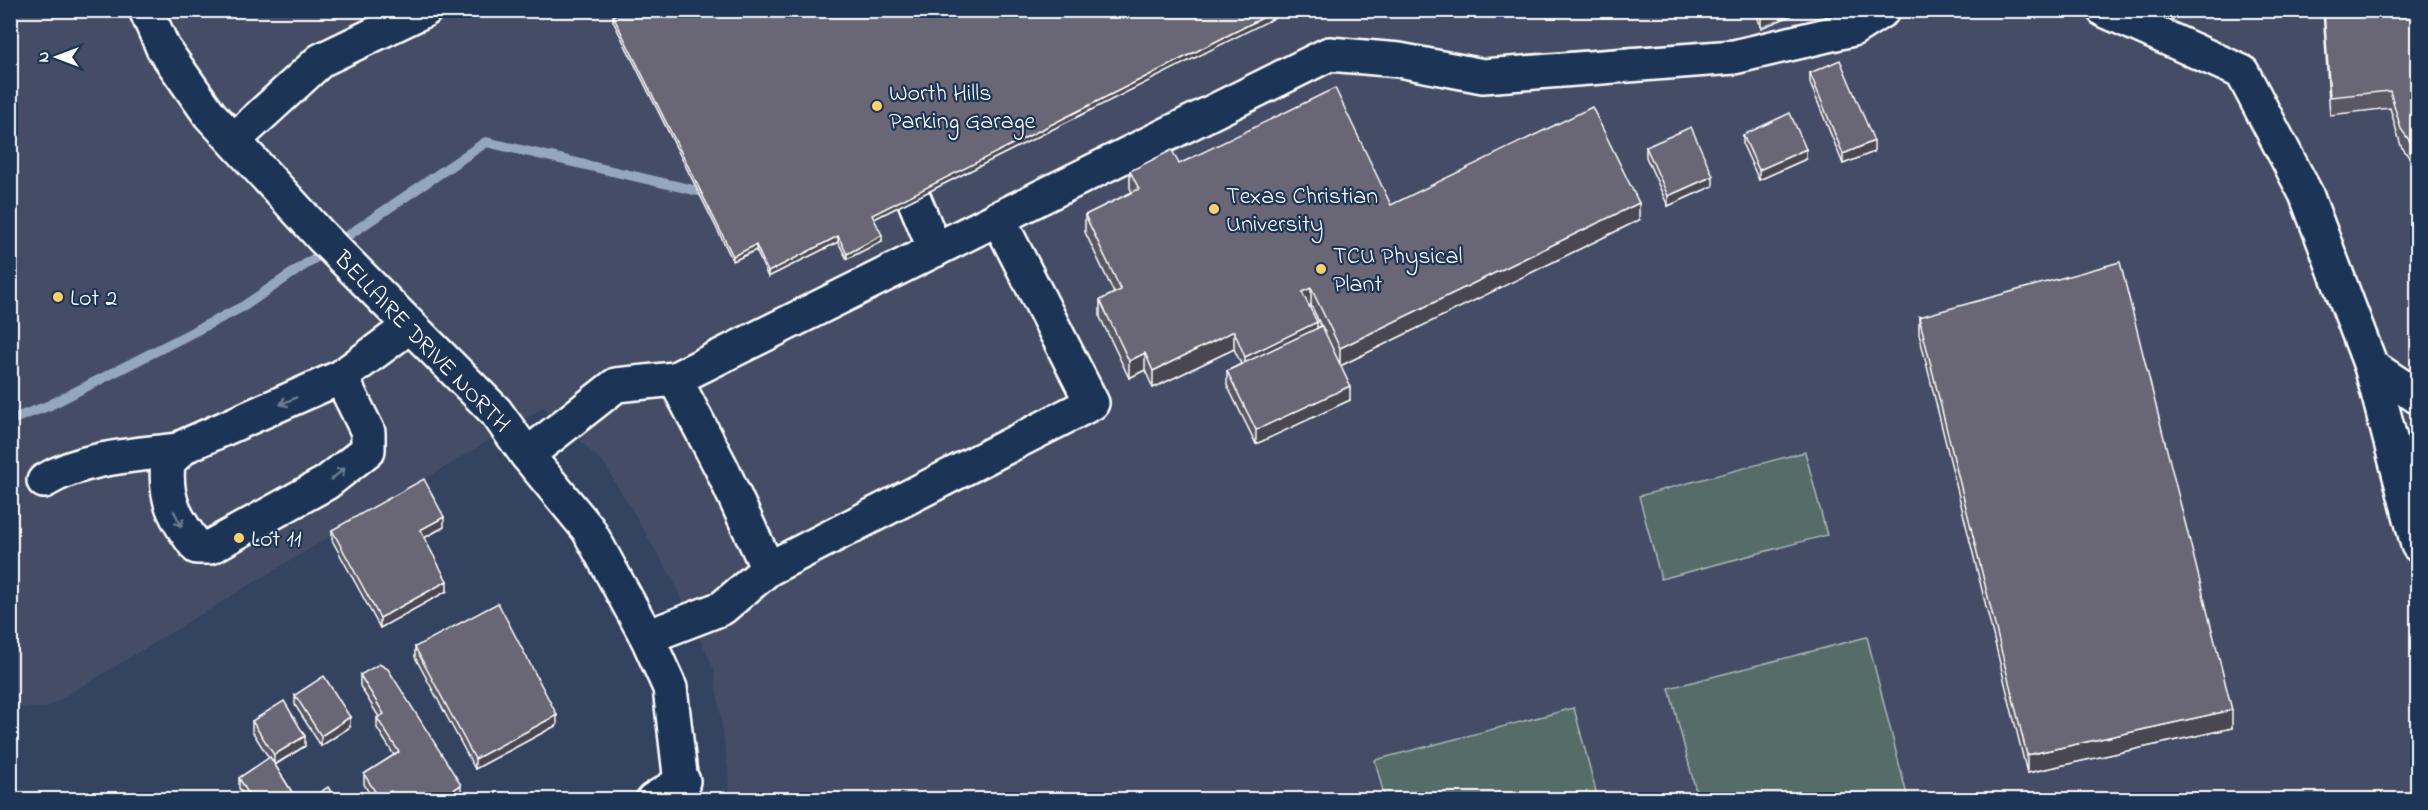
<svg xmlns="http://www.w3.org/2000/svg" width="2428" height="810" font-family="'Indie Flower',sans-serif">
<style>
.built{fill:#444e66}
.pitch{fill:#546c69;stroke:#aab6b4;stroke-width:1.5}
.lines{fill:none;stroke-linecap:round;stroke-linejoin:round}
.stream{stroke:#95a7bc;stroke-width:10}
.minor-casing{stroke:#fff;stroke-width:38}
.minor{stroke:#1d3557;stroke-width:33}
.wall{fill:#5a5864;stroke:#fff;stroke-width:1.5;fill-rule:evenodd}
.shaded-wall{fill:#4a4751;stroke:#fff;stroke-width:1.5}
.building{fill:#696674;stroke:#fff;stroke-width:1.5}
.oneway{stroke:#6c7c92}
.poi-dot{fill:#ffd166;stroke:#1d3557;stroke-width:2}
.labels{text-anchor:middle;stroke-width:4.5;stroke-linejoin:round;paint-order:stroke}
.poi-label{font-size:24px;fill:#fff;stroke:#1d3557;text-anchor:start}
.street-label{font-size:24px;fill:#fff;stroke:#1d3557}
</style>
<rect width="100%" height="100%" fill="#344460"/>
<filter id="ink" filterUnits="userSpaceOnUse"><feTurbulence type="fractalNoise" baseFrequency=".0167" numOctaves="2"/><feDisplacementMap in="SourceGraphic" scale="12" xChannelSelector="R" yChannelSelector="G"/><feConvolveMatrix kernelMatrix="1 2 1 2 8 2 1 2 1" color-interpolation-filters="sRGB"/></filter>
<g filter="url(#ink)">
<path class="built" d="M11 11H2417V799H728L729 776 714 669 672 578 604 463 544 407 46 708 11 707Z"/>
<g class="pitch">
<path d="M1805 452 1827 535 1661 579 1639 496Z"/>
<path d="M1867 637 1908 799H1698L1669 688Z"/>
<path d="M1574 708 1598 799H1385L1375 760Z"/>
</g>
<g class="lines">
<path class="stream" d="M10 420 48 406 244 306 486 142 698 191 710 187"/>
<g class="minor-casing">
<g id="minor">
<path d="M146 10 163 48 210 115 322 237 496 412 527 455 588 529 647 637 670 688 683 800"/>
<path d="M2104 10 2242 72 2306 194 2371 366 2418 397"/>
<path d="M234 140 321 60 425 10"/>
<path d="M914 199 935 250"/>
<path d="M2371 366 2418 545"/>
<path d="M341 377 368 432V450L326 483 210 547H197C175 518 164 499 168 462L185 446 341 377 410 326"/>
<path d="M675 379 721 467 768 569"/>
<path d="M527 455 616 385 675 379 1329 54 1399 60 1483 76 1734 57 1853 29 1883 10"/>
<path d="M44 481C84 457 135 455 180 450"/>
<path d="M647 637 722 608 768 569 1092 403 998 218"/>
<path d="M653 800 683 781"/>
</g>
</g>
<use href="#minor" class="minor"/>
</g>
<g class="wall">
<path d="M1284 10V13L874 219 882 241 847 259 838 242 768 277 756 250 733 261 613 21V16Z"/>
<path d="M1755 10H1805L1761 28Z"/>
<path d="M2323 10H2418V170L2401 146 2390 108 2330 115Z"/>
<path d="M1810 73 1874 152 1843 164 1810 83Z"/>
<path d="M1743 135 1806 159 1759 180 1743 145Z"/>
<path d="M1646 147 1713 186 1668 206 1646 157Z"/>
<path d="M1179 164 1391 205 1639 220 1340 366 1350 400 1256 444 1227 385V371L1241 364 1234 349 1153 388 1145 370 1129 378 1100 317V300L1114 293 1085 232V215L1132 192 1130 188V171ZM1311 305 1321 326 1317 328 1309 306Z"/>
<path d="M1919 317 2232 728 2027 773 1919 334Z"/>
<path d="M444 527 424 538 447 591 380 628 332 540V530Z"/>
<path d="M415 647 557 725 475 769 415 657Z"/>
<path d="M360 675 461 795 454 800H373L364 784V774L394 755 377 728V718L379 717 360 686Z"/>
<path d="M295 695 350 727 321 746 295 705Z"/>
<path d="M252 721 305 746 275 765 297 800H246L239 788V778L269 758 252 731Z"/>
</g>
<g class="shaded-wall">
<path d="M1278 10H1284V13L872 220V215Z"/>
<path d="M1769 10H1805L1761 28V14Z"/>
<path d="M1874 141V152L1843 164V154Z"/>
<path d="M1806 149V159L1759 180V170Z"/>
<path d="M1713 176V186L1668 206V196Z"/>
<path d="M1639 203V220L1340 366V348Z"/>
<path d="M882 235V241L847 259V254Z"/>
<path d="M838 236V242L768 277V272Z"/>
<path d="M756 245V250L733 261V256Z"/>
<path d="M1311 288V305L1302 309V292Z"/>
<path d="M1317 322V339L1245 374V357Z"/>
<path d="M1234 331V349L1153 388V371Z"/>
<path d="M1145 353V370L1129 378V361Z"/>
<path d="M1350 386V400L1256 444V430Z"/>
<path d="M444 517V527L420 540V530Z"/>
<path d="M447 581V591L380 628V618Z"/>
<path d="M2232 710V728L2027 773V755Z"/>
<path d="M557 715V725L475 769V759Z"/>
<path d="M350 717V727L321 746V736Z"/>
<path d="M305 736V746L274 765V755Z"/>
<path d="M461 785V795L454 800H438Z"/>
<path d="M391 791V800H379V798Z"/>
</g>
<g class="building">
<path d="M623 10H1278L872 215 882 235 847 254 838 236 768 272 756 245 733 256 613 16Z"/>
<path d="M1760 10H1769L1761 14Z"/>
<path d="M2324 10H2418V54H2416L2418 76V153L2401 129 2390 91 2330 97Z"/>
<path d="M1840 60 1874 141 1843 154 1810 73Z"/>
<path d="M1335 88 1391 205 1592 107 1639 203 1340 348 1311 288 1302 292 1317 322 1245 357 1234 331 1153 371 1145 353 1129 361 1100 300 1121 290 1085 215 1139 189 1130 171 1172 150 1179 164Z"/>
<path d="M1790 113 1806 149 1759 170 1743 135Z"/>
<path d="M1691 127 1713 176 1668 196 1646 147Z"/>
<path d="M2120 262 2232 710 2027 755 1919 317Z"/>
<path d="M1322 326 1350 386 1256 430 1227 371Z"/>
<path d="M424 479 444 517 420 530 447 581 380 618 332 530Z"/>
<path d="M498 603 557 715 475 759 415 647Z"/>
<path d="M379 664 388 669 461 785 438 800H396L391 791 379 798 364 774 399 752 377 718 384 714 360 675Z"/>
<path d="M324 676 350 717 321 736 295 695Z"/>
<path d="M284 701 305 736 274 755 252 721Z"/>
<path d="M270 757 297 800H252L239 778Z"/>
<path d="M328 787 336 800H308Z"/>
</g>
<defs><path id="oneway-shaft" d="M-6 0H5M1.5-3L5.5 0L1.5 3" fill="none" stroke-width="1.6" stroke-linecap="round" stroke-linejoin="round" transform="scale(1.5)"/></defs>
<g class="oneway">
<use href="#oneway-shaft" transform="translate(288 401) rotate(156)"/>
<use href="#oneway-shaft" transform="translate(338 474) rotate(-39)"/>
<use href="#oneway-shaft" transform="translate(178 519) rotate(63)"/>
</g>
</g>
<g class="poi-dot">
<circle cx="877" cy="106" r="6"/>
<circle cx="1214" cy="209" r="6"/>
<circle cx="1321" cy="269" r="6"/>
<circle cx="58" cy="297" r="6"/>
<circle cx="239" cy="538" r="6"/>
</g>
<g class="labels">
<g class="poi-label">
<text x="889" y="100">Worth Hills<tspan x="889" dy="28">Parking Garage</tspan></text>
<text x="1226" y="203">Texas Christian<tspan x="1226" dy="28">University</tspan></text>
<text x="1333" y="263">TCU Physical<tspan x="1333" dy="28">Plant</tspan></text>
<text x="70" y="305">Lot 2</text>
<text x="251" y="546">Lot 11</text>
</g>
<g class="street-label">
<text transform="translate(423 341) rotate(46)" y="8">BELLAIRE DRIVE NORTH</text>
</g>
</g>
<rect width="2428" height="810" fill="none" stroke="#1d3557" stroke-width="36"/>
<rect x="18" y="18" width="2392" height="774" fill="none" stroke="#fff" stroke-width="2" filter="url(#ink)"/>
<g transform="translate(57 57) rotate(270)" stroke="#1d3557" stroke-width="4.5" paint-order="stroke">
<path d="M0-4.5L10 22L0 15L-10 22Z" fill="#ffffff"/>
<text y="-9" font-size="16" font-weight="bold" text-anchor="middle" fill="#ffffff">N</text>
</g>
</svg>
